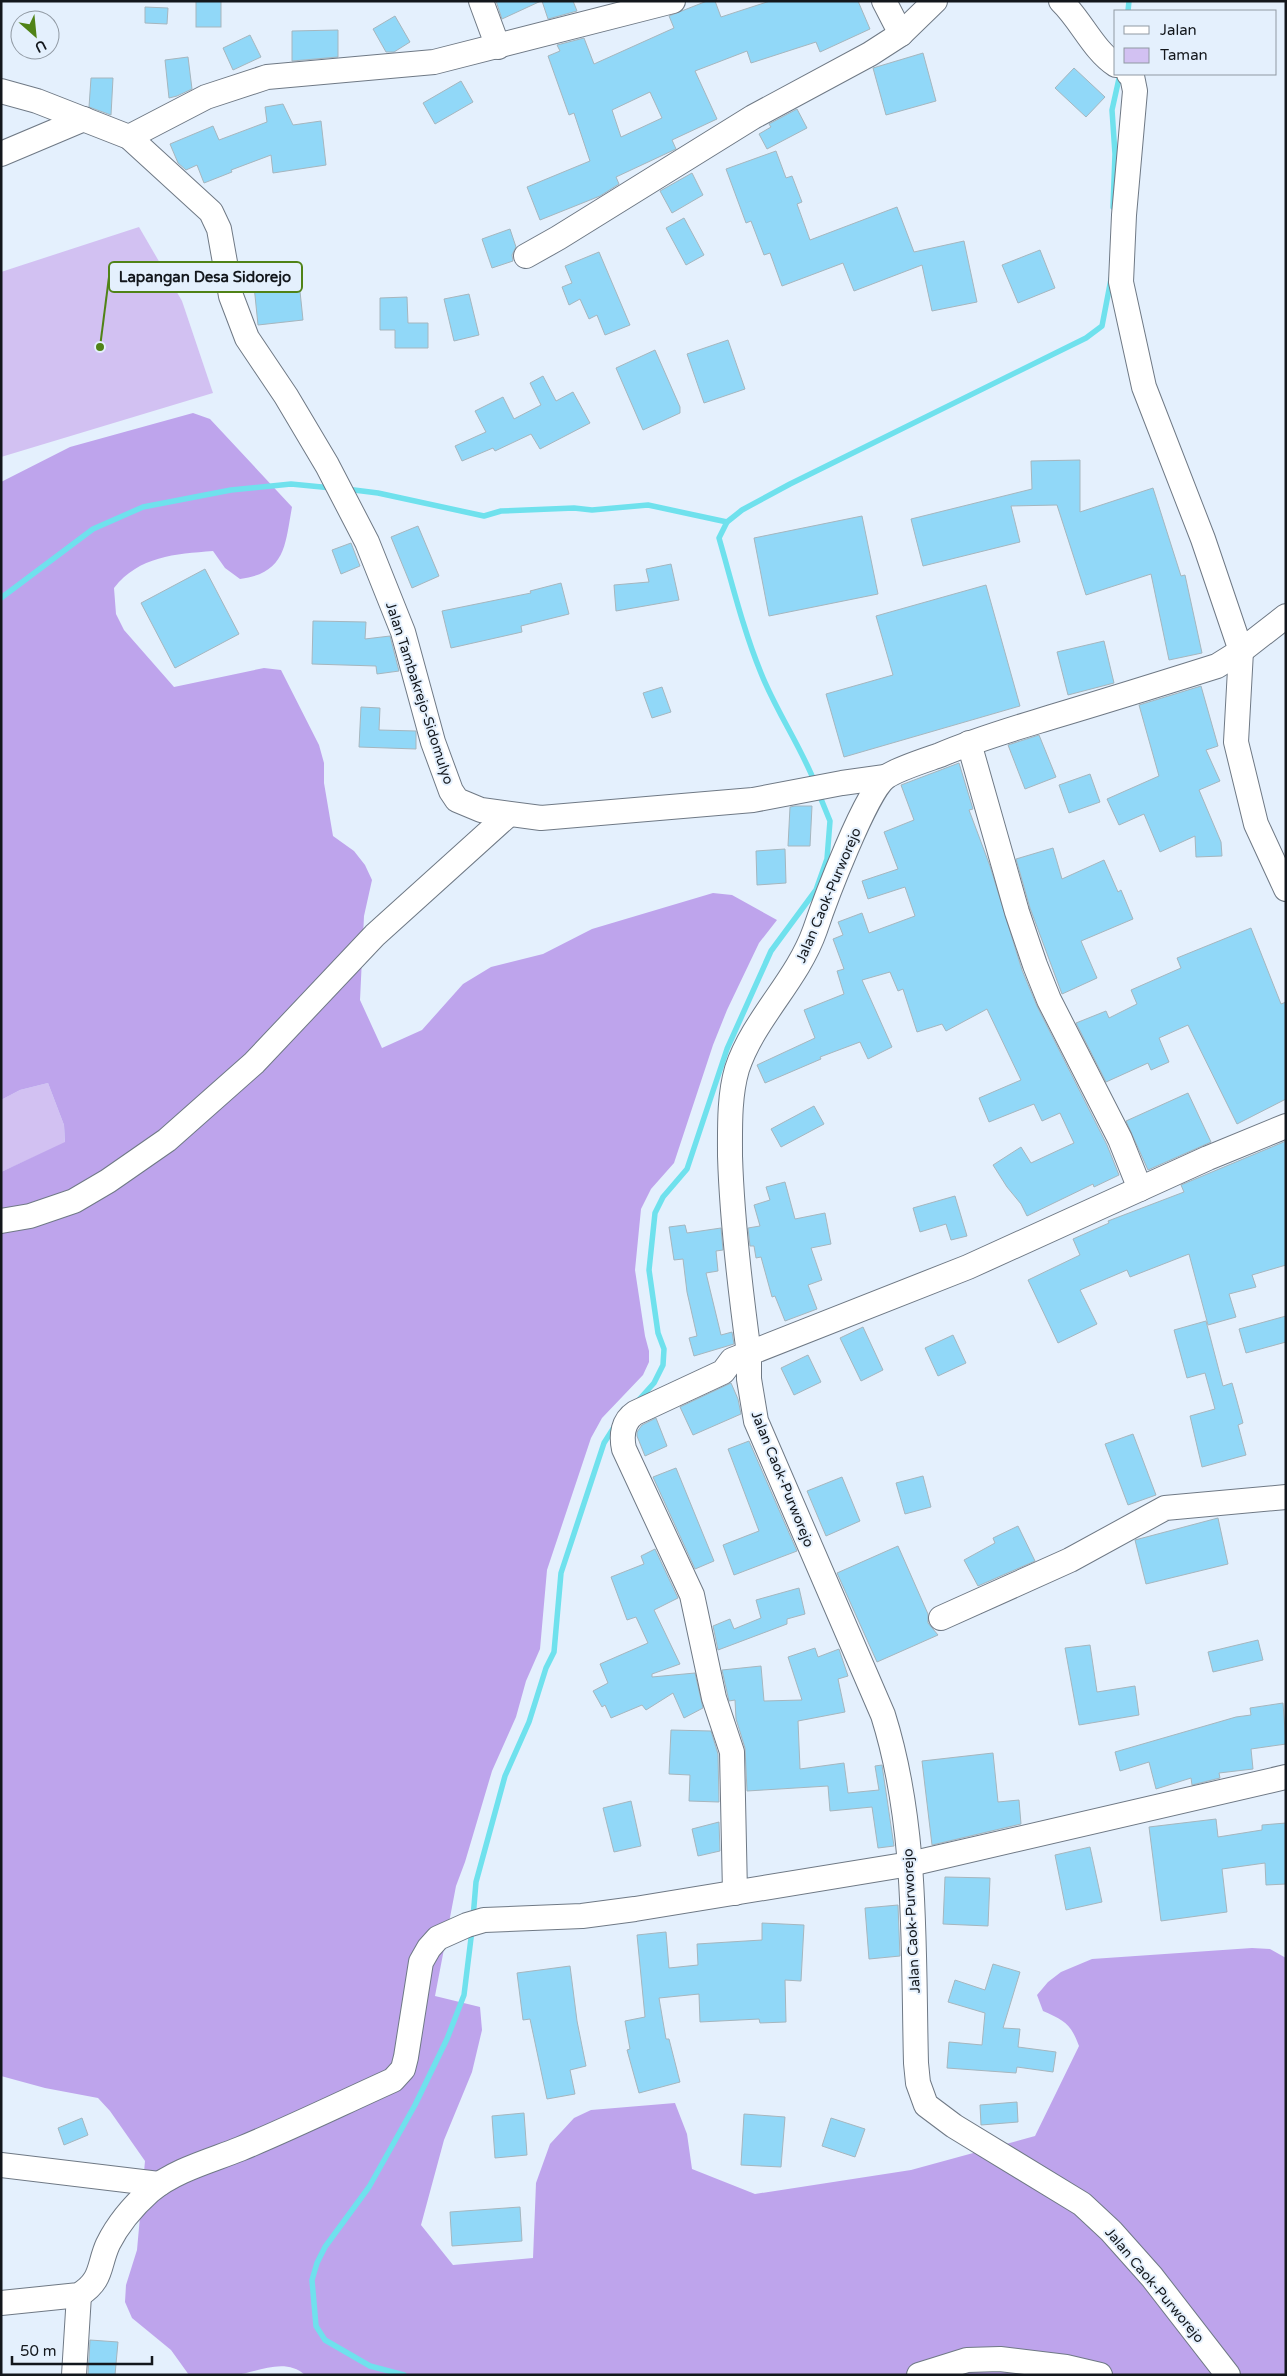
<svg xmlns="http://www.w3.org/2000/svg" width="1287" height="2376" font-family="'Varela Round',sans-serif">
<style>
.green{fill:#d2c1f2}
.forest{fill:#bea4ec}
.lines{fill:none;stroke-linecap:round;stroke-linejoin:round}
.stream{stroke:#6fe1ed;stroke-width:5.5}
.building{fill:#91d8f8;stroke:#a6b6be;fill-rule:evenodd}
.minor-casing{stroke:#6f7985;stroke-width:26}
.minor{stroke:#fff;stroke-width:24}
.labels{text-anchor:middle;stroke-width:4;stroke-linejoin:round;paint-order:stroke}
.street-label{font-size:14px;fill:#13171c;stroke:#e4f0fd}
.leader{fill:none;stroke:#508317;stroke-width:2}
.callout-dot{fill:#508317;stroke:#e4f0fd;stroke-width:2}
.callout{fill:#e4f0fd;stroke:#508317;stroke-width:2}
.callout-label{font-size:15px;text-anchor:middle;font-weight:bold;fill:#13171c}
</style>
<rect width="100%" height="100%" fill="#e4f0fd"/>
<g class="green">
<path d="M139 227 182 301 213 393 1 457V272Z"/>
<path d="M48 1083 64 1125 65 1143 1 1172V1100L20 1090Z"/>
</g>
<path class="forest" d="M193 413 210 419 292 507C285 545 286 573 240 579L225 568 213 551C175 554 139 556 114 588L116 614 124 630 174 687 264 668 281 670 319 745 324 763V783L333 836 354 851 365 865 372 880 364 916 360 1000 382 1048 422 1030 463 984 491 967 543 954 592 929 713 893 732 895 777 920 759 943 727 1010 713 1045 674 1163 651 1189 641 1209 635 1270 645 1336 649 1351V1362L643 1375 602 1418 591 1438 547 1570 540 1649 526 1681 516 1717 492 1771 465 1862 456 1886 435 1996 480 2007 482 2030 472 2072 444 2140 421 2225 453 2265 533 2258 536 2183 550 2144 574 2118 591 2110 675 2103 687 2134 692 2169 755 2194 911 2170 1035 2136 1079 2046C1071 2024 1064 2020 1043 2011L1037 1995 1048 1982 1061 1972 1092 1959 1252 1948 1270 1949 1286 1958V2375H305C285 2357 258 2372 235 2375 220 2376 204 2375 189 2375L171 2350 132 2318 125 2302 126 2285 137 2250 145 2161 110 2111 98 2098 45 2088 1 2076V1172L65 1142 64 1125 48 1083 20 1090 1 1100V482L70 447Z"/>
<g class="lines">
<g class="stream">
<path d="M1128 11 1129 1"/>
<path d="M1113 207 1115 154 1112 110 1120 74"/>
<path d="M346 489 378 493 484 516 501 511 574 508 592 510 648 505 727 522"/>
<path d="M1 598 93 529 143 507 231 490 291 484 332 488"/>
<path d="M815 783C800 745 776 711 761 673 743 629 732 583 719 538L727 522 742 510 790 484 1086 338 1102 326 1111 279"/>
<path d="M636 1403 654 1383 663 1365 664 1349 658 1333 649 1270 655 1213 663 1197 687 1169 727 1049 771 951 816 890 827 859 830 821 819 794"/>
<path d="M473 1918 476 1882 505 1776 529 1722 546 1668 554 1652 561 1573 604 1443 616 1424"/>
<path d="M404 2375 370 2366 325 2340 316 2326 312 2280 317 2263 325 2247 369 2187 415 2105 447 2039 464 1995 472 1930"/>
</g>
</g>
<g class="building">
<rect x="196" y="1" width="25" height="26"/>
<path d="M496 1H541L502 19Z"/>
<path d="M542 1H573L577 11 548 19Z"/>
<path d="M707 1H715L721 17 770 1H858L870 29 820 52 816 42 751 63 747 51 695 71 717 119 672 140 676 149 616 177 619 184 600 196 540 220 527 187 590 161 574 113 569 115 548 56 560 51 557 45 584 38 594 64 674 28 669 16ZM650 92 662 118 621 137 612 110Z"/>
<path d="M145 7 168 8 167 24 145 23Z"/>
<path d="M395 16 410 42 394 52H386L373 29Z"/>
<path d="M338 30V57L292 61V31Z"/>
<path d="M250 35 261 57 233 70 223 48Z"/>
<path d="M923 53 936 101 886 115 873 68Z"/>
<path d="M188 57 192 89 177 96 169 98 165 60Z"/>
<path d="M1074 68 1105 97 1086 117 1055 88Z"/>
<path d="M91 78H113L111 115 89 107Z"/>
<path d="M461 81 473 102 435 124 423 103Z"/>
<path d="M283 104 293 125 321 121 326 165 273 173 271 155 231 170 232 172 204 183 197 165 186 170 178 163 170 144 213 126 219 140 267 122 265 107Z"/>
<path d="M797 109 807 128 767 149 759 134 771 127 769 124Z"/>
<path d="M776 151 786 178 792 176 802 202 797 204 810 240 897 207 914 252 964 241 977 302 932 311 922 265 854 291 843 263 782 286 770 253 764 255 751 221 746 223 726 169Z"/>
<path d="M692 173 703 195 672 213 660 191Z"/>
<path d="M684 218 704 255 686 265 666 228Z"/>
<path d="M510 229 516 247 512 255 513 261 492 268 482 239Z"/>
<path d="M1040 250 1055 288 1018 303 1002 265Z"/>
<path d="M599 252 630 325 605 335 597 315 589 319 580 299 569 305 562 287 572 283 565 266Z"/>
<path d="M298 272 303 320 258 325 253 276Z"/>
<path d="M469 294 479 335 454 341 444 299Z"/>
<path d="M407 297 408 323H428V348H395V330H380V298Z"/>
<path d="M728 340 745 389 704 403 687 354Z"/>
<path d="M655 350 680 407V413L643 430 616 368Z"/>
<path d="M543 376 556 401 573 392 590 423 540 449 531 434 495 451 493 448 462 461 455 446 486 432 475 411 503 397 514 419 541 405 530 383Z"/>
<path d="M1080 460V512L1153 488 1181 576 1185 575 1202 653 1169 660 1151 574 1086 595 1057 505 1011 506 1020 542 923 566 911 519 1032 489 1031 461Z"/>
<path d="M862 516 878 594 769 616 754 538Z"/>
<path d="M418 526 439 576 412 588 391 537Z"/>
<path d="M351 543 360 566 341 574 332 550Z"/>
<path d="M671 564 679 600 616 611 614 585 649 582 646 569Z"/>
<path d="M205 569 239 634 175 668 141 603Z"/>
<path d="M561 583 569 614 521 626 522 632 451 648 442 611 531 593 530 591Z"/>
<path d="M986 585 1020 706 844 757 826 694 893 675 876 616Z"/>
<path d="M313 621 366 622 365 639 390 636 399 671 377 674 376 666 312 664Z"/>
<path d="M1104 641 1114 683 1068 695 1057 652Z"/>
<path d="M1201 686 1218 746 1206 750 1220 781 1199 790 1221 842 1222 856 1196 857 1195 836 1160 852 1144 814 1119 825 1107 799 1159 776 1139 705Z"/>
<path d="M662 687 671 712 652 718 643 693Z"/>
<path d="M361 707 380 708 379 730 416 731V749L359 747Z"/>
<path d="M1039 735 1056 777 1025 789 1008 745Z"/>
<path d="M959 763 973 809 969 810 990 866 1022 970 1037 1006 1107 1145 1119 1175 1094 1187 1093 1184 1027 1216 1021 1204 1007 1187 993 1165 1021 1147 1031 1163 1074 1143 1060 1113 1042 1121 1034 1104 989 1122 979 1098 1021 1080 987 1009 946 1031 942 1024 917 1032 903 989 898 991 890 972 862 980 892 1047 868 1059 860 1042 820 1057 821 1059 765 1083 757 1065 815 1038 804 1010 844 994 837 971 844 969 833 939 843 935 838 922 862 913 869 933 915 916 905 887 868 899 862 881 898 869 884 832 914 820 901 785Z"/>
<path d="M1090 774 1100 802 1069 813 1059 785Z"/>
<path d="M795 806H812L810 846H788L790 807Z"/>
<path d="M1053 848 1062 879 1104 860 1118 892 1121 890 1133 919 1081 941 1097 978 1062 994 1030 908 1016 859Z"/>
<path d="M785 849 786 883 757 885 756 851Z"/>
<path d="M1251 928 1281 1004 1286 1002V1099L1237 1124 1188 1025 1159 1038 1169 1062 1151 1070 1148 1063 1106 1082 1076 1023 1106 1011 1109 1018 1137 1004 1131 990 1181 968 1177 958Z"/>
<path d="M1188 1093 1211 1142 1148 1170 1126 1121Z"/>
<path d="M814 1106 824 1124 781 1147 771 1129Z"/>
<path d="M1286 1141V1265L1252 1275 1256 1287 1229 1294 1236 1317 1208 1325 1189 1254 1130 1277 1127 1270 1080 1290 1097 1324 1058 1343 1028 1280 1080 1255 1073 1239 1109 1223 1108 1221 1184 1192 1181 1185Z"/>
<path d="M785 1182 795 1219 825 1213 831 1244 811 1248 822 1280 808 1285 817 1309 785 1321 775 1296 772 1297 761 1257 756 1258 754 1246H750L748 1228 760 1226 754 1205 770 1200 766 1187Z"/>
<path d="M955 1196 967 1236 951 1240 946 1224 920 1232 913 1208Z"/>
<path d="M685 1225 687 1233 721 1228 723 1250 716 1251 718 1271 706 1273 721 1335 732 1332 734 1344 694 1356 689 1338 697 1336 687 1292 683 1259 674 1260 669 1227Z"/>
<path d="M1286 1316V1342L1246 1353 1239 1329Z"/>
<path d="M1206 1321 1223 1386 1232 1383 1243 1423 1238 1425 1246 1455 1202 1467 1190 1416 1215 1409 1205 1373 1187 1378 1174 1330Z"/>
<path d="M863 1327 883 1370 861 1381 840 1338Z"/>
<path d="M953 1335 966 1363 938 1376 925 1348Z"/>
<path d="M808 1355 821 1382 794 1395 781 1368Z"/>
<path d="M731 1383 738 1399 741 1414 693 1435 680 1407Z"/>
<path d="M656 1418 667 1446 645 1456 637 1436V1432L642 1425Z"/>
<path d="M1133 1434 1156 1495 1128 1505 1105 1444Z"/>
<path d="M749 1441 797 1551 734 1575 723 1545 759 1531 728 1449Z"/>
<path d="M676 1468 714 1561 695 1569 653 1477Z"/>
<path d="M923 1476 931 1507 905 1514 896 1483Z"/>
<path d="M842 1477 860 1521 826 1536 807 1491Z"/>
<path d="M1218 1518 1228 1564 1146 1584 1135 1540Z"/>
<path d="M1018 1526 1035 1561 978 1586 964 1560 995 1543 993 1538Z"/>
<path d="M898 1546 928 1614V1623L938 1635 877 1662 837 1573Z"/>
<path d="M655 1549 678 1598 654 1610 680 1664 652 1674V1677L695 1673 703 1708 684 1718 673 1693 646 1710 642 1705 611 1718 605 1705 602 1707 593 1691 608 1683 600 1664 648 1643 636 1617 627 1620 611 1577 644 1564 641 1556Z"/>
<path d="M799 1588 805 1614 787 1619V1624L718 1650 713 1626 730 1619 734 1629 761 1618 756 1600Z"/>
<path d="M1258 1640 1263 1660 1213 1672 1208 1652Z"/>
<path d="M1090 1645 1097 1692 1135 1686 1139 1715 1079 1725 1065 1648Z"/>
<path d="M815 1648 818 1657 839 1649 848 1676 838 1679 845 1712 798 1721 800 1769 844 1763 848 1793 879 1790 875 1766 882 1765 894 1846 878 1848 872 1807 830 1811 828 1786 747 1791 745 1748 736 1719 735 1700 729 1701 722 1670 761 1666 764 1701 802 1700 788 1657Z"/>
<path d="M1283 1703 1286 1744 1251 1749 1253 1769 1219 1773 1220 1778 1192 1785 1191 1778 1156 1789 1149 1762 1120 1771 1115 1752 1236 1717 1251 1715 1250 1708Z"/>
<path d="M671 1730 711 1731 718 1754 719 1802 689 1801 690 1775 669 1774Z"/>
<path d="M993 1753 998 1802 1019 1800 1021 1824 932 1845 922 1761Z"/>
<path d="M631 1801 641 1846 614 1852 603 1808Z"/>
<path d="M1216 1819 1218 1837 1262 1830V1825L1286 1823V1884L1266 1885 1265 1863 1222 1869 1227 1912 1161 1921 1149 1827Z"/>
<path d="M719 1822 720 1851 698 1856 692 1829Z"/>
<path d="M1090 1847 1102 1902 1066 1910 1055 1855Z"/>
<path d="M945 1877 990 1878 988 1926 943 1924Z"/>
<path d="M898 1905 900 1956 869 1959 865 1908Z"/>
<path d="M762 1923 804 1925 801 1981 785 1980 786 2022 760 2023 759 2019 700 2022 699 1994 659 1998 666 2039H669L680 2082 639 2093 627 2050 630 2049 625 2021 645 2017 637 1935 666 1932 669 1968 698 1965 697 1944 762 1940Z"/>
<path d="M993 1964 1020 1972 1003 2028 1020 2029 1018 2047 1056 2052 1053 2072 1017 2067 1016 2073 947 2068 949 2042 982 2045 985 2013 948 2002 955 1980 985 1990Z"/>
<path d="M570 1966 577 2021 586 2066 570 2070 575 2094 547 2099 530 2019 523 2020 517 1973Z"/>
<path d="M1017 2102 1018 2122 981 2125 980 2105Z"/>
<path d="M524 2113 527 2155 495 2158 492 2116Z"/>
<path d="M744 2114 785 2117 781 2167 741 2165Z"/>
<path d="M82 2118 88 2135 64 2145 58 2128Z"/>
<path d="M831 2118 865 2129 855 2157 822 2146Z"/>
<path d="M520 2207 522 2241 452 2246 450 2212Z"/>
<path d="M90 2340 118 2342 115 2375H88Z"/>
</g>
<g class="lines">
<g class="minor-casing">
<g id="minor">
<path d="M481 1 498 47"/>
<path d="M884 1 901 34"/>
<path d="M1061 1C1081 20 1093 50 1116 65"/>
<path d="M1129 74 1132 76 1135 91 1124 215 1121 282 1144 387 1203 539 1241 651 1236 742 1256 824 1286 889"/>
<path d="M1 91 37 101 129 137 211 212 219 229 231 296 247 338 286 396 327 465 367 542 403 632 433 742 451 791 457 800 481 810 541 818 753 800 842 783 885 777"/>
<path d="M129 137 206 97 267 77 434 62 673 1"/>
<path d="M1 154 84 119"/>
<path d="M526 256 558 238 753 117 870 54 901 34 935 1"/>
<path d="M969 743 1017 912 1035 965 1049 1000 1120 1139 1140 1189"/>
<path d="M1 1221 30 1216 74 1201 108 1181 167 1140 254 1063 375 935 508 815"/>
<path d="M941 1618 1070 1560 1165 1508 1286 1497"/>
<path d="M735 1893 732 1752 714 1698 692 1595 624 1449C621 1435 623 1421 635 1413L723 1372 732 1360 968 1267 1208 1158 1286 1126"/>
<path d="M1 2165 159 2184"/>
<path d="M1 2303 79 2295C103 2280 98 2266 108 2244 119 2222 132 2207 150 2191 175 2170 210 2161 240 2149 291 2128 342 2103 393 2080L403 2069 406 2057 421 1962 429 1948 438 1938 467 1925 484 1920 582 1916 635 1909 910 1864 1286 1777"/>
<path d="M74 2375 79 2295"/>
<path d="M919 2375 967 2360 1000 2359 1066 2367 1100 2375"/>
<path d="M1228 2375 1152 2277 1111 2231 1082 2204 954 2126 926 2105 918 2083 916 2063C913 1947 918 1826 883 1715L756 1421 749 1379V1354C740 1288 732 1222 730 1156 730 1128 729 1096 737 1069 754 1018 797 981 815 930 824 903 866 791 886 777 897 769 926 760 940 755 977 739 1016 728 1055 716 1109 700 1163 683 1217 666L1241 651 1286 616"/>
</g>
</g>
<use href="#minor" class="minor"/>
</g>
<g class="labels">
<g class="street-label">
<text transform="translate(420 693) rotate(72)" y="5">Jalan Tambakrejo-Sidomulyo</text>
<text transform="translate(828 895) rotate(-67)" y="5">Jalan Caok-Purworejo</text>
<text transform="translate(783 1479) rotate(68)" y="5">Jalan Caok-Purworejo</text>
<text transform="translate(911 1921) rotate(-93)" y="5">Jalan Caok-Purworejo</text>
<text transform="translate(1155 2285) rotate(50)" y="5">Jalan Caok-Purworejo</text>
</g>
</g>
<path class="leader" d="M100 347L109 277"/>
<circle class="callout-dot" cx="100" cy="347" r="5"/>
<rect class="callout" x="109" y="262" width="193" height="30" rx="5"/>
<g class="callout-label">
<text x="205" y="282">Lapangan Desa Sidorejo</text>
</g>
<rect width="1287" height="2376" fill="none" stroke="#13171c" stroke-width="5"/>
<rect x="1114" y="10" width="162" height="65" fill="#e4f0fd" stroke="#9099a3"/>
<rect x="1124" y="26" width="25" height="8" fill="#ffffff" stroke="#9099a3"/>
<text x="1160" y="35" font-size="15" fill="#13171c">Jalan</text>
<rect x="1124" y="48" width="25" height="15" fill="#d2c1f2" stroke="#9099a3"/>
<text x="1160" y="60" font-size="15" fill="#13171c">Taman</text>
<g transform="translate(35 35) rotate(153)"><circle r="24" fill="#e4f0fd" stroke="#9099a3"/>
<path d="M0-4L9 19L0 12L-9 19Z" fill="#508317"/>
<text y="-8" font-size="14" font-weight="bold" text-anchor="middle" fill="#13171c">U</text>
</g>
<path d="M12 2356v8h140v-8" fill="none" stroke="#13171c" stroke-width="2.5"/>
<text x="20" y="2356" font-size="15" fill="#13171c" stroke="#e4f0fd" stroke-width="4" paint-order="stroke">50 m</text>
</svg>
